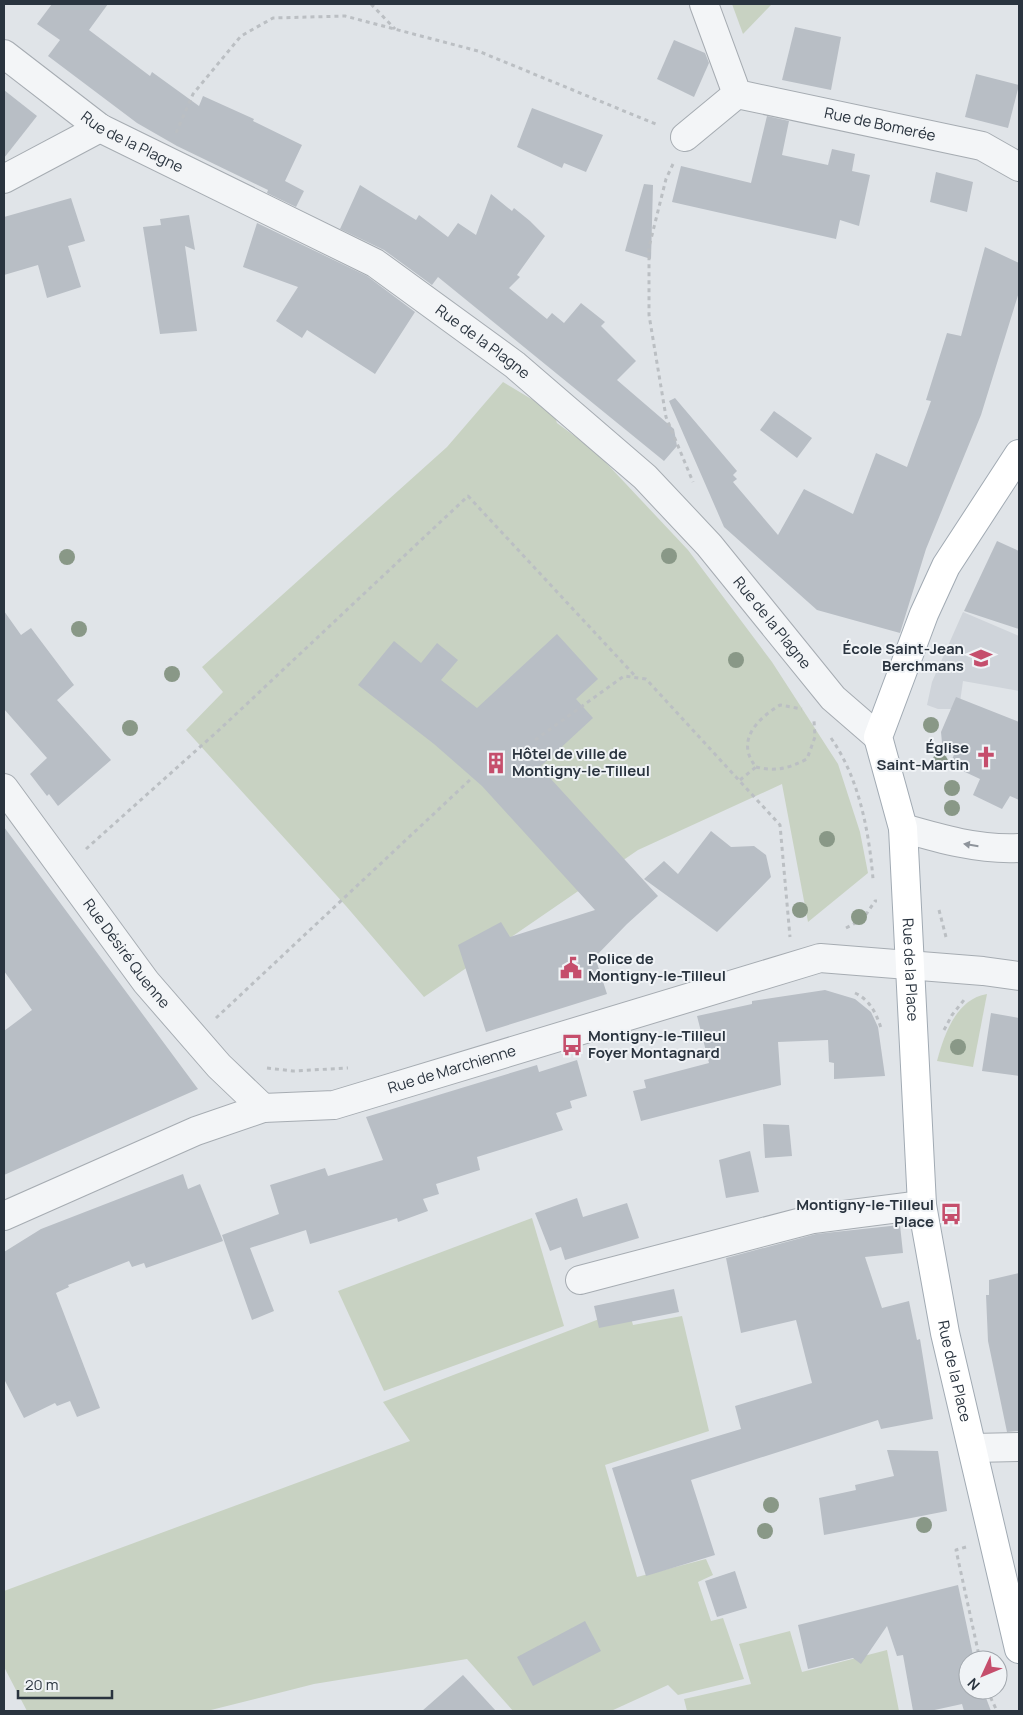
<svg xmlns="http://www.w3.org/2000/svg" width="1023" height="1715" font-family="Manrope,sans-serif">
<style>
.built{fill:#cfd4da}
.green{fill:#c8d2c2}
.building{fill:#b8bec5}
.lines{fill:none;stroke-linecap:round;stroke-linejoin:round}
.minor-casing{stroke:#a6acb2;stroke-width:30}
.major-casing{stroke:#a1aab3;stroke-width:30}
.path{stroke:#bbbfc3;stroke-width:3;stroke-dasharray:4 4;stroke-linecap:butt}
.minor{stroke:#f3f5f7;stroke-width:28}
.major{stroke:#fff;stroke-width:28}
.tree{fill:#899887}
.oneway{fill:#8e949b}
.labels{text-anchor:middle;stroke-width:4;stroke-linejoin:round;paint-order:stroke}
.street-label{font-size:15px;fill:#2a343f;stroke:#f0f3f6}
.poi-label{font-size:15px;font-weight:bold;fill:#2a343f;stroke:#f0f3f6;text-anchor:end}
</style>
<rect width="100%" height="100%" fill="#e0e4e8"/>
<path class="built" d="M963 612 1019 636V691L963 681 959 709H938L927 705 932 682Z"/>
<g class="green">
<path d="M732 4H772L743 34Z"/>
<path d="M503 382 553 412 557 423 595 451 688 550 772 662 838 764 860 832 868 873 808 922 782 784 638 850 424 997 346 906 186 730 223 692 202 667 447 447Z"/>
<path d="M987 994 973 1067 937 1061C944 1035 956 999 987 994Z"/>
<path d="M532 1218 564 1326 384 1391 338 1291Z"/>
<path d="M628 1308 633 1325 682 1316 709 1431 605 1465 637 1577 706 1559 713 1575 698 1582 711 1621 723 1618 744 1679 678 1695 668 1685 611 1711H513L467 1659 314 1684 207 1711H27L4 1667V1591L410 1441 383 1402Z"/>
<path d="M790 1631 802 1672 887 1650 899 1711H687L684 1699 751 1684 739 1644Z"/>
</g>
<g class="building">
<path d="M52 4H108L89 30 150 76 152 72 199 106 203 96 254 119 253 121 302 145 285 181 304 191 296 207 267 193 268 190 177 146 137 123 48 56 60 40 37 24Z"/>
<path d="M795 27 841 37 831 90 782 80Z"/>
<path d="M674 40 705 53 709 63 694 97 657 79Z"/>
<path d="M976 74 1019 85 1008 128 965 117Z"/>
<path d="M4 90 37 116 4 158Z"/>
<path d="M532 108 603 135 586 172 564 163 562 168 517 147Z"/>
<path d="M767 116 789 121 782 155 828 165 832 149 855 154 852 171 870 175 859 226 840 220 836 239 672 202 681 166 751 183Z"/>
<path d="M936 172 973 182 967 212 930 202Z"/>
<path d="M644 184 653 185 651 259 625 251Z"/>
<path d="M360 185 416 220 419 215 448 237 458 223 476 235 491 194 512 211 514 208 530 221 545 236 517 275 520 277 509 288 547 319 552 313 564 323 581 303 605 322 601 326 636 361 617 380 674 429 677 446 664 461 438 277 432 285 384 250 340 229Z"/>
<path d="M71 198 85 241 68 246 81 287 47 298 38 265 4 275V217Z"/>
<path d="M189 215 195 250 185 246 197 331 160 334 143 227 161 225 160 219Z"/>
<path d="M257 223 367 276 415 312 375 374 307 330 302 338 276 321 298 287 243 267Z"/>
<path d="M985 247 1019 263V292L981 415 926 549 900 633 817 610 724 527 669 401 675 398 737 471 733 475 737 479 733 482 778 535 804 489 853 514 876 453 907 467 931 401 926 400 947 333 961 336Z"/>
<path d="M774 411 812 438 797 458 760 430Z"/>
<path d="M997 541 1019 551V629L964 611Z"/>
<path d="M4 611 21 635 31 628 74 685 57 700 111 760 58 806 49 794 47 796 30 774 47 758 4 709Z"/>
<path d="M557 634 598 679 576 699 593 718 540 767 658 896 627 924 595 957 607 994 486 1032 458 945 501 922 510 937 595 910 482 786 434 744 358 685 394 641 421 663 437 643 458 660 441 680 477 708Z"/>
<path d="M956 697 1019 722V800L1010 796 1002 809 973 795 980 779 950 765 956 749 942 743 941 732Z"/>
<path d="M4 827 198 1089 4 1175V1031L32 1010 4 971Z"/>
<path d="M711 831 731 847 754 846 766 855 771 877 717 932 644 879 664 861 678 874Z"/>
<path d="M825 990 855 999 871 1012 878 1027 885 1076 834 1079V1063L829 1062 828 1040 778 1042 781 1085 641 1121 633 1091 646 1088 644 1080 709 1063 697 1016 752 1004V1001Z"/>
<path d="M991 1013 1019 1018V1076L982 1071Z"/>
<path d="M577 1060 587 1096 570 1101 572 1108 556 1113 563 1130 477 1157 480 1170 436 1184 439 1194 423 1199 428 1211 398 1222 397 1218 310 1244 306 1230 250 1248 274 1311 252 1320 222 1235 279 1214 270 1185 325 1168 328 1176 383 1160 366 1117 537 1065 539 1072Z"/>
<path d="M763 1124 789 1125 792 1156 765 1158Z"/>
<path d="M750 1151 759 1192 726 1198 719 1160Z"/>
<path d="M183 1174 188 1189 200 1184 223 1241 146 1268 144 1263 132 1267 129 1261 68 1285 69 1287 56 1293 100 1408 77 1417 70 1401 57 1406 55 1403 24 1418 4 1379V1252L41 1229Z"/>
<path d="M577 1198 583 1217 627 1203 639 1238 565 1260 561 1247 550 1251 535 1213Z"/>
<path d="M900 1225 903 1253 865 1257 882 1308 909 1301 917 1340 920 1339 933 1419 881 1429 878 1420 691 1480 715 1555 646 1576 612 1468 741 1429 735 1406 812 1383 796 1320 741 1333 726 1258 816 1234Z"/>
<path d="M1019 1273V1431L1007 1432 988 1341 986 1295H989V1280Z"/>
<path d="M674 1289 679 1312 599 1328 594 1306Z"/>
<path d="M887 1450 938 1451 947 1511 824 1535 819 1498 856 1490 855 1485 894 1476Z"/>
<path d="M735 1571 747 1608 717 1617 705 1581Z"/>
<path d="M958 1585 974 1660H968V1690H983L991 1711H964L962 1704 930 1711H913L903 1655 897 1656 887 1626 861 1664 853 1658 808 1669 798 1625Z"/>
<path d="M585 1621 601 1651 533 1686 517 1657Z"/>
<path d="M463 1675 496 1711H422Z"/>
</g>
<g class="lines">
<g class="minor-casing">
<g id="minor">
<path id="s1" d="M704 4 737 94 982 146 1019 167"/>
<path id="s2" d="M4 54 100 128 375 263 515 365 645 477 709 545 833 698 878 737"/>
<path d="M685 137 737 94"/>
<path d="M4 179 100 128"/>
<path id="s3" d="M4 788 146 982 219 1066 263 1108"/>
<path d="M903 828C941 839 979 850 1019 848"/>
<path id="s4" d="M4 1216 196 1131 263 1108 334 1105 820 958 983 971 1019 976"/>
<path d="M580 1280 813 1219 922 1205"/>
<path d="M973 1448 1019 1447"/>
</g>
</g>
<g class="major-casing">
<g id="major">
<path id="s5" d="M1019 454 946 566 924 614 878 737 903 828 922 1205 945 1333 1019 1649"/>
</g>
</g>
<g class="path">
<path d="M371 4 395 29"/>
<path d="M176 133 193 94 241 36 273 18 345 16 478 51 658 125"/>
<path d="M673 164 666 179 649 247V315L666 417 693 482"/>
<path d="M831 738C859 778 869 831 873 879"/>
<path d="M535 740 624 676 646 679 780 825 790 937"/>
<path d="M756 767C776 772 789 768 807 759L815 737 814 721"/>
<path d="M740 780 756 767C735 741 757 719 780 705L802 709"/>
<path d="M86 849 219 730 468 496 637 678"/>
<path d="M939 910 946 937"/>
<path d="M846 928 863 919 875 901H877"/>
<path d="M855 993C870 1000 876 1013 881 1028"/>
<path d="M216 1018 472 778"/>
<path d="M944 1030 952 1015 964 1000"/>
<path d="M267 1068 293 1071 348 1068"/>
<path d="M966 1547 956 1550 980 1660"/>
<path d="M987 1690 997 1711"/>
</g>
<use href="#minor" class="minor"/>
<use href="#major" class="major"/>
</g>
<g class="tree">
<circle cx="669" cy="556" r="8"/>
<circle cx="67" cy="557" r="8"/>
<circle cx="79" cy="629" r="8"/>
<circle cx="736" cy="660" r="8"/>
<circle cx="172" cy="674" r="8"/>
<circle cx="931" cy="725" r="8"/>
<circle cx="130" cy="728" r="8"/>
<circle cx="940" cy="762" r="8"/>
<circle cx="952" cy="788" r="8"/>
<circle cx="952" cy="808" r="8"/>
<circle cx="827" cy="839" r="8"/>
<circle cx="800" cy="910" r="8"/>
<circle cx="859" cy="917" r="8"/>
<circle cx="958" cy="1047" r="8"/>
<circle cx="771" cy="1505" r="8"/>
<circle cx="924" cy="1525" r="8"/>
<circle cx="765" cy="1531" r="8"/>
</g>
<defs><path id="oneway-solid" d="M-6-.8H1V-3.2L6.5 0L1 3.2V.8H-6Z" transform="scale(1.25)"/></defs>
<use class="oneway" href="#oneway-solid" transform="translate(971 845) rotate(-171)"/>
<defs>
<g id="school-bare" transform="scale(1.725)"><path d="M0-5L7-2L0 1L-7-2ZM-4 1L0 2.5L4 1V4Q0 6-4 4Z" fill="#c54e6c" stroke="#f0f3f6" stroke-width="2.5" paint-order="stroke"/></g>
<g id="church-bare" transform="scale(1.725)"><path d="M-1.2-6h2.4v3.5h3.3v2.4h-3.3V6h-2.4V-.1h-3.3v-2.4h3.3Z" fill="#c54e6c" stroke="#f0f3f6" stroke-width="2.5" paint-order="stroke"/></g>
<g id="building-bare" transform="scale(1.725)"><path d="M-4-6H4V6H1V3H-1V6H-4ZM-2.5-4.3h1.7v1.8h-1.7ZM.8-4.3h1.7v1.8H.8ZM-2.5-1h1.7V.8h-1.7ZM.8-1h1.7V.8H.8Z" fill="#c54e6c" stroke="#f0f3f6" stroke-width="2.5" paint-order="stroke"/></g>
<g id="civic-bare" transform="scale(1.725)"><path d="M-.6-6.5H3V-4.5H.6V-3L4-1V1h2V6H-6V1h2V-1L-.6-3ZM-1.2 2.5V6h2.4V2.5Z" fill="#c54e6c" stroke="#f0f3f6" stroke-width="2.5" paint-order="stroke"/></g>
<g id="bus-bare" transform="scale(1.725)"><path d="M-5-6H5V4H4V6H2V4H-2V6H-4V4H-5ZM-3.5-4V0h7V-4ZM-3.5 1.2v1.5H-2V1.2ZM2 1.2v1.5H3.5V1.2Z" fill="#c54e6c" stroke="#f0f3f6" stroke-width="2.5" paint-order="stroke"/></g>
</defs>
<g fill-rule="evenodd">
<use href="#school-bare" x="981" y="658"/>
<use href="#church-bare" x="986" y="757"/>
<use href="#building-bare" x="496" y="763"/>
<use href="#civic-bare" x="571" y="968"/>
<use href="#bus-bare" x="572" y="1045"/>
<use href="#bus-bare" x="951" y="1214"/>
</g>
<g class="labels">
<g class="street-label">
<text dy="5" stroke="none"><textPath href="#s1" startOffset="242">Rue de Bomerée</textPath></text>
<text dy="5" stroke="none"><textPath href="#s2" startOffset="156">Rue de la Plagne</textPath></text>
<text dy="5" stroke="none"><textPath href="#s2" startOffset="561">Rue de la Plagne</textPath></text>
<text dy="5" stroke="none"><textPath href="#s2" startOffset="966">Rue de la Plagne</textPath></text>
<text dy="5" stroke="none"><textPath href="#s3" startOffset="206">Rue Désiré Quenne</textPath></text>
<text dy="5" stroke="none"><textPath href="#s5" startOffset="554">Rue de la Place</textPath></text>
<text dy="5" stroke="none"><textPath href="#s4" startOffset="475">Rue de Marchienne</textPath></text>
<text dy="5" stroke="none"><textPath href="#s5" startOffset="959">Rue de la Place</textPath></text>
</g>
<g class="poi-label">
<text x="964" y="654">École Saint-Jean<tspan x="964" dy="17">Berchmans</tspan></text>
<text x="969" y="753">Église<tspan x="969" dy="17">Saint-Martin</tspan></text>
<text x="512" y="759" text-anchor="start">Hôtel de ville de<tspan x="512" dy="17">Montigny-le-Tilleul</tspan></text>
<text x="588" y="964" text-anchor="start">Police de<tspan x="588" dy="17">Montigny-le-Tilleul</tspan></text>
<text x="588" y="1041" text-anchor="start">Montigny-le-Tilleul<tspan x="588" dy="17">Foyer Montagnard</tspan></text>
<text x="934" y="1210">Montigny-le-Tilleul<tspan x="934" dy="17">Place</tspan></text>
</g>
</g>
<rect width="1023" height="1715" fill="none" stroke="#2a343f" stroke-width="10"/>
<g transform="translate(983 1675) rotate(226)"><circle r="24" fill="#f0f3f6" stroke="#a1a7ad"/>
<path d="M0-4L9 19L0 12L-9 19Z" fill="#c54e6c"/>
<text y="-8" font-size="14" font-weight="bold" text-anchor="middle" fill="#2a343f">N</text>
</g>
<path d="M18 1690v8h94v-8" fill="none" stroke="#2a343f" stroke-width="2.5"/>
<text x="25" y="1690" font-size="15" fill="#2a343f" stroke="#f0f3f6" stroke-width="4" paint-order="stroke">20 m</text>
</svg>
